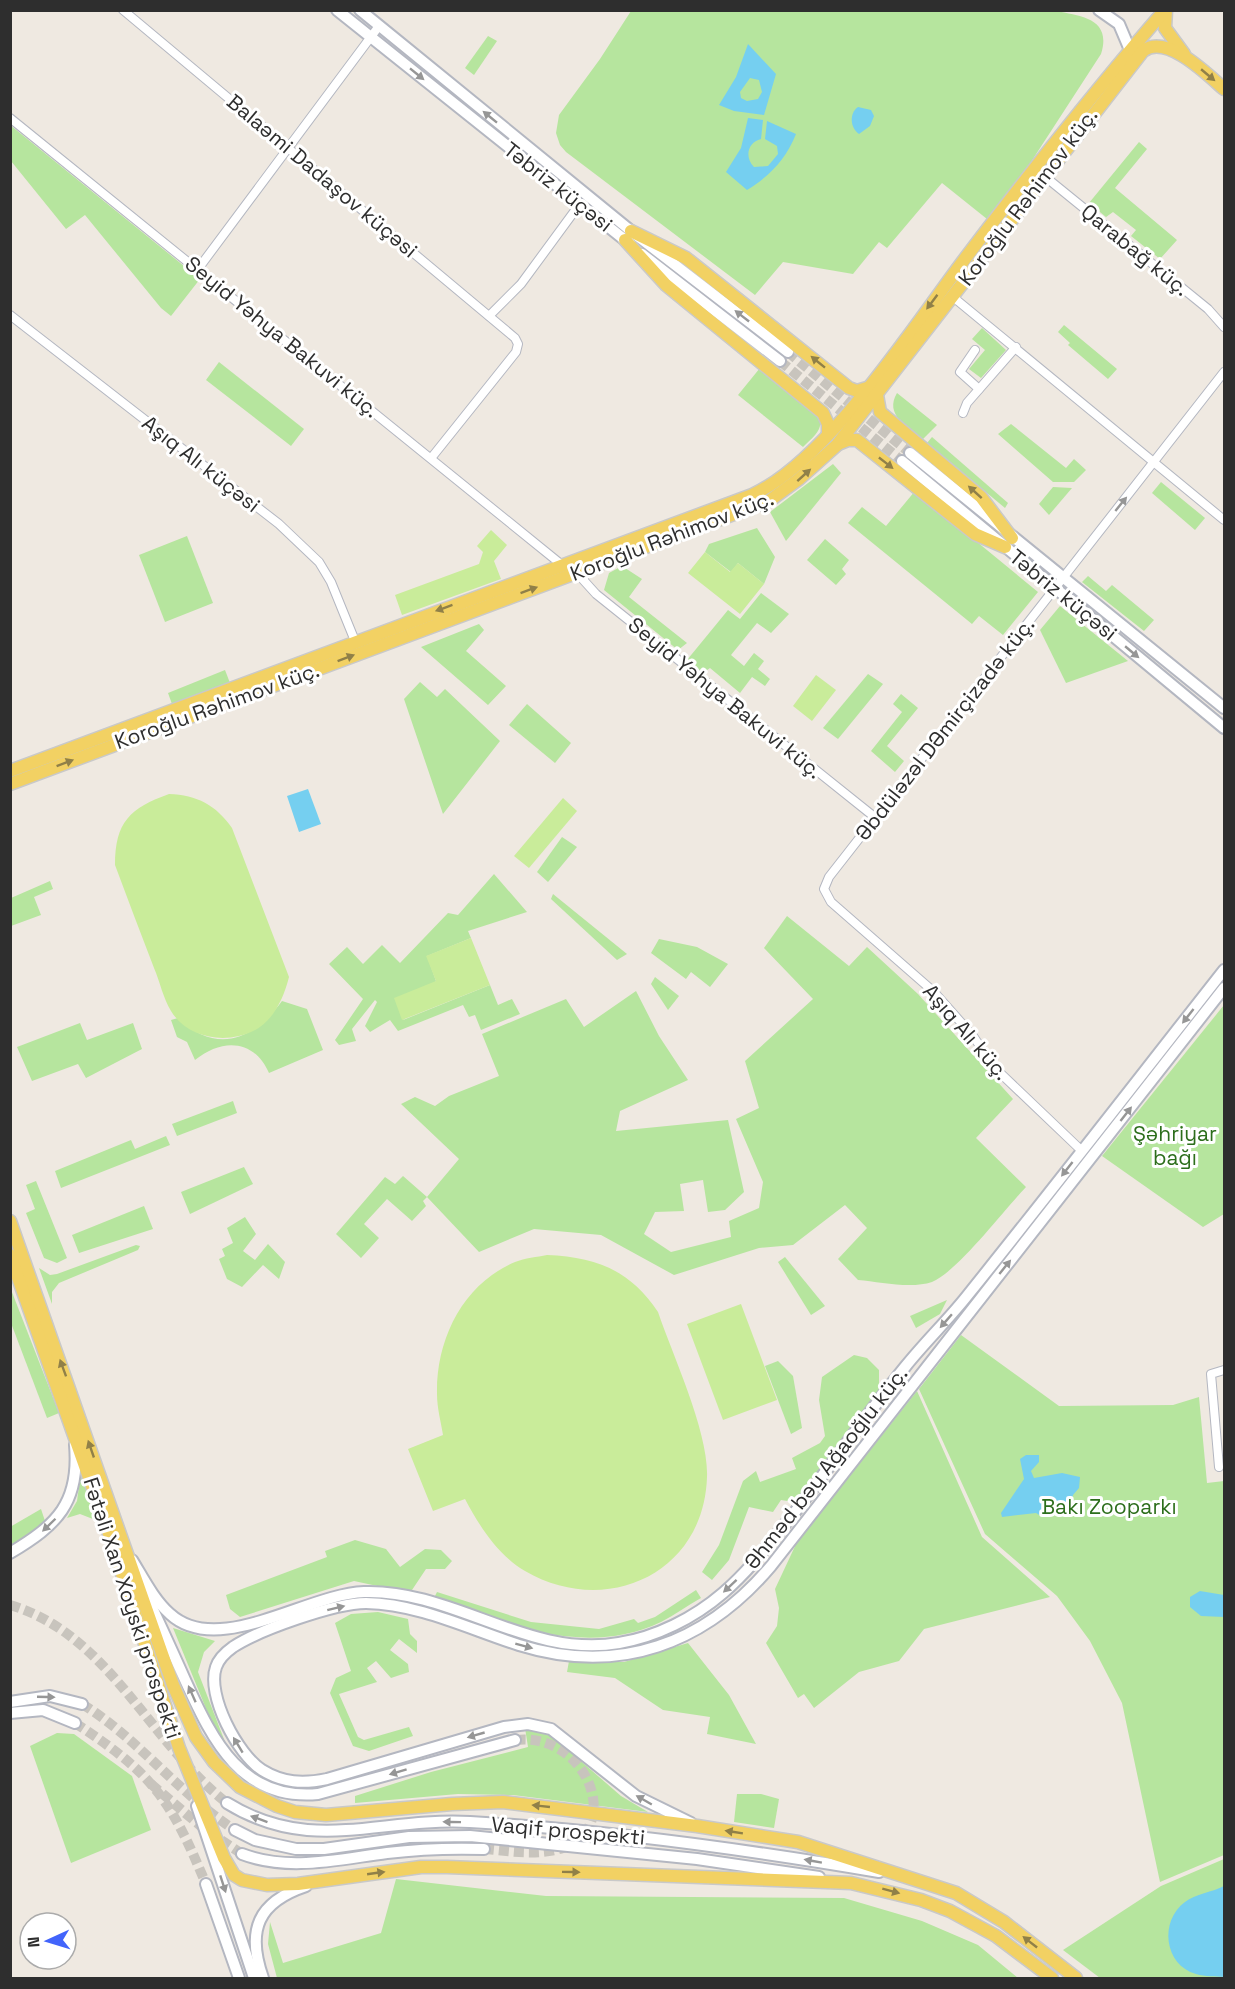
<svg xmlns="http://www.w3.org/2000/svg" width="1235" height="1989" font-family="'Space Grotesk',sans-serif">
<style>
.green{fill:#b6e59e}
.pitch{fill:#c9ec9a}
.water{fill:#75cff0;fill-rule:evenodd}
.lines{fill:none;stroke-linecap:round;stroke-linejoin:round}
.tertiary-tunnel{stroke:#c8c4bd;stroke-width:10;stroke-dasharray:10 5;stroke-linecap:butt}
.secondary-tunnel{stroke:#c8c4bd;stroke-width:10;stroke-dasharray:10 5;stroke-linecap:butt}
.minor-casing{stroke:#b4b7c1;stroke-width:10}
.tertiary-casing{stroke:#b4b7c1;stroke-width:14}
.secondary-casing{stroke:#b4b7c1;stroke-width:14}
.primary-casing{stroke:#c9c9c9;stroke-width:15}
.minor{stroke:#fff;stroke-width:8}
.tertiary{stroke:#fff;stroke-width:10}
.secondary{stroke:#fff;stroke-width:10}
.primary{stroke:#f2d163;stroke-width:12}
.oneway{fill:#969696}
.oneway2{fill:#908048}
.labels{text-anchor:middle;stroke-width:6;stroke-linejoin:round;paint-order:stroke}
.street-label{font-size:21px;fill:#2e2e2e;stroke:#fff}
.park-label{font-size:21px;fill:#2c6e1b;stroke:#fff}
</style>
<rect width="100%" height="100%" fill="#efe9e1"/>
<g class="green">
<path d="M631 11H1056C1082 16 1112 19 1101 54L1029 165 987 219 942 183 887 248 879 242 853 274 783 262 755 295 566 152 560 145 556 133 559 115 600 59Z"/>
<path d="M488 36 497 41 474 75 465 68Z"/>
<path d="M10 125 200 279 171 316 161 308 85 215 66 229 11 161Z"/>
<path d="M1139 142 1147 149 1115 188 1177 240 1160 259 1131 236 1136 230 1113 212 1106 217 1089 203Z"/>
<path d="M1064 325 1117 369 1108 379 1068 345 1070 343 1058 332Z"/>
<path d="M982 328 1006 350 981 378 969 369 985 350 972 339Z"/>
<path d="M219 362 304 429 291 446 206 380Z"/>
<path d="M760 368 819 414C825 429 813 437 803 447L738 395Z"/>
<path d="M897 393 937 425 923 439C907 426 884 415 897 393Z"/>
<path d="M1011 424 1066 468 1074 459 1086 470 1074 482H1053L998 434Z"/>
<path d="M932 437 1008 503 1005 508 927 443Z"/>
<path d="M833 464 841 473 786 541 770 512Z"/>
<path d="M1161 482 1205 518 1195 530 1152 493Z"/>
<path d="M1053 487 1072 488 1049 515 1039 504Z"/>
<path d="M915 491 1038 592 1003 635 979 616 972 624 848 523 862 507 886 526Z"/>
<path d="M757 528 775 557 764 584 738 563 731 572 705 552 709 544Z"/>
<path d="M187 536 213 603 165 622 139 555Z"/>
<path d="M825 539 849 560 842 569 846 574 836 585 807 560Z"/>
<path d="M622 566 642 579 629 597 687 643 678 650 604 590 609 573Z"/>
<path d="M1088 576 1106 591 1112 585 1154 620 1144 631 1082 582Z"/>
<path d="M761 593 789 614 771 633 757 623 731 655 744 666 754 653 764 661 758 669 770 679 765 686 752 677 740 693 710 668 703 673 687 660 728 610 740 619Z"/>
<path d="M1060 606 1128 661 1066 683 1040 630Z"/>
<path d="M479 624 484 630 466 651 506 686 488 705 421 647Z"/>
<path d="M225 670 230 683 172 704 168 693Z"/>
<path d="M868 674 883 684 838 739 823 728Z"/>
<path d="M420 682 437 697 445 689 500 741 443 814 404 699Z"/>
<path d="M901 694 918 708 887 746 904 761 895 772 871 751 902 712 893 704Z"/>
<path d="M527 704 571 743 555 763 509 725Z"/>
<path d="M562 837 577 847 548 882 537 872Z"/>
<path d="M494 874 527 912 468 931 471 938 427 956 436 981 403 1020 490 985 498 1005 512 999 520 1014 481 1030 475 1015 469 1017 463 1005 398 1031 390 1020 370 1032 365 1026 377 1002 375 1000 352 1029 356 1041 339 1045 335 1040 363 999 329 964 347 947 363 964 382 945 400 963 448 913 458 915Z"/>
<path d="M50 881 53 889 34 897 41 915 11 926V898Z"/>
<path d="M553 894 627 954 617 960 551 899Z"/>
<path d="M787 916 849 966 867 947 918 994 1013 1099 976 1138 1026 1187C1005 1209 957 1272 932 1282 911 1289 880 1282 858 1280L838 1259 867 1228 845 1205 793 1245 759 1248 674 1275 601 1235 534 1229 479 1252 427 1197 423 1201 426 1206 412 1221 387 1199 364 1224 379 1238 361 1258 336 1234 385 1177 395 1184 403 1176 427 1197 459 1159 401 1104 415 1097 435 1106 449 1096 499 1076 482 1034 566 999 584 1027 636 991 659 1036 688 1080 620 1111 616 1131 728 1120 744 1192 725 1210 708 1212 703 1180 680 1184 684 1211 655 1212 644 1234 671 1252 731 1237 729 1221 759 1208 763 1182 736 1119 759 1108 745 1061 813 999 764 948Z"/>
<path d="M659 939 697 947 728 964 710 987 691 972 686 979 651 953Z"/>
<path d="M655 977 679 996 668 1010 651 984Z"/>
<path d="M282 1001 307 1009 323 1050 269 1073C254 1039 222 1038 195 1060L187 1042 177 1037 171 1020 178 1018C217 1055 253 1040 282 1001Z"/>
<path d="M1224 1005V1214L1203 1227 1102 1156Z"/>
<path d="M80 1023 87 1040 133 1023 142 1049 86 1078 78 1064 32 1081 17 1047Z"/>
<path d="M233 1101 237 1113 177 1136 172 1124Z"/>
<path d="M166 1136 170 1145 61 1188 55 1171 131 1140 135 1149Z"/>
<path d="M244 1167 253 1184 190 1214 181 1192Z"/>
<path d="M36 1181 67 1258 57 1263 44 1258 26 1213 35 1209 26 1185Z"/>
<path d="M144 1206 153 1229 79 1253 72 1235Z"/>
<path d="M245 1217 256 1234 243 1251 255 1260 268 1244 285 1262 279 1279 263 1265 242 1287 227 1279 219 1259 225 1256 222 1249 233 1243 227 1228Z"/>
<path d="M136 1245 140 1246 138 1250 59 1283 52 1292V1304L39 1268 50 1275 57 1274Z"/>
<path d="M785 1257 825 1306 811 1315 778 1262Z"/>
<path d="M10 1287 59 1413 47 1418 11 1323Z"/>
<path d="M947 1300 940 1314 916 1328 910 1316Z"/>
<path d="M961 1335 1059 1406 1173 1405 1199 1397 1207 1483 1224 1481V1855L1160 1882 1122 1703 1090 1641 1057 1596 985 1534 919 1389Z"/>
<path d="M854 1355 867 1358 879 1370V1389L856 1428 794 1502 781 1500 773 1512 749 1507 729 1560 712 1580 702 1572 719 1545 743 1481 756 1471 760 1482 796 1469 792 1458 820 1443 825 1436 819 1400 822 1377Z"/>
<path d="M778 1361 793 1376 802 1428 791 1434 765 1366Z"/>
<path d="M917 1391 982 1537 1050 1597 924 1629 899 1661 859 1672 814 1708 804 1694 798 1698 766 1643 777 1626 779 1608 775 1589 797 1542Z"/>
<path d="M81 1472 98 1521 80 1514 67 1518 77 1501Z"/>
<path d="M41 1509 46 1524 11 1548 10 1527Z"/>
<path d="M355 1540 386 1549 400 1567 425 1549 441 1550 452 1561 445 1569H426L410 1593 354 1581 240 1617 230 1609 226 1595 327 1557 325 1551Z"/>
<path d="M696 1590 701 1598C688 1605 675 1615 661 1622 585 1658 507 1624 433 1600L437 1592 531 1622 599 1629 634 1619 638 1623 655 1617Z"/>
<path d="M378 1612 408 1619 410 1634 417 1641V1653L399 1639 390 1650 408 1664 409 1672 391 1678 376 1661 367 1668 377 1682 339 1694 358 1737 364 1740 409 1727 413 1736 369 1751 353 1746 330 1693 336 1678 351 1671 335 1623 351 1614Z"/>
<path d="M173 1628 215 1641 204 1652 198 1672 227 1747 214 1728Z"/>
<path d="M688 1643 729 1695 756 1744 707 1734 710 1717 663 1710 615 1678 567 1672 569 1661 624 1662Z"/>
<path d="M525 1728 552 1736 621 1796 648 1812 513 1795 458 1794 355 1803V1796L431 1772 528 1747Z"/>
<path d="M57 1733 74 1734 132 1776 151 1830 71 1863 30 1746Z"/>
<path d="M737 1794H761L779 1799 774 1828 734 1822Z"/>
<path d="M1224 1859V1978H1100L1063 1950 1161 1886Z"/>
<path d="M396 1879 546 1896 844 1898 922 1921 978 1945 1018 1978H277L268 1944 270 1922 283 1963 381 1933Z"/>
</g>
<g class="pitch">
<path d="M491 530 507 545 494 561 501 579 402 615 395 595 479 564 483 552 477 546Z"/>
<path d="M705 552 730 572 738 563 764 584 740 614 688 573Z"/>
<path d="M816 675 836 690 812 721 793 706Z"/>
<path d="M169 794C197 795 216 805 232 828L289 977C282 1004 269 1030 239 1036 214 1042 185 1034 171 1011 163 998 160 982 154 968 141 934 128 900 115 865 115 822 130 808 169 794Z"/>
<path d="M563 798 577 811 529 868 514 856Z"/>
<path d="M471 938 490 985 402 1020 394 998 436 981 426 956Z"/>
<path d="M547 1255C596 1257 630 1270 658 1312 673 1356 709 1433 707 1477 704 1574 606 1618 525 1571 497 1554 480 1527 465 1499L433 1511 408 1449 443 1435C441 1422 437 1408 437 1394 436 1339 463 1284 515 1262 525 1258 537 1257 547 1255Z"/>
<path d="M741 1304 777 1400 723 1420 687 1324Z"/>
</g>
<g class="water">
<path d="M748 44 776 74 764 115 734 111 719 105 736 77ZM750 78 759 80 762 92 758 99 747 101 741 98 740 92Z"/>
<path d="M858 107 871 110 874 116 870 126 859 134C850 128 849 113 858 107Z"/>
<path d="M748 118 763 120 761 139C748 142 744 157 754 167L768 166 778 154 777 146 765 139 767 121 796 134C786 159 770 176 747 190L726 172 741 148Z"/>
<path d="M308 789 321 824 299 832 287 796Z"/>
<path d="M1026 1455H1039V1462L1031 1471 1034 1478 1062 1473 1080 1477 1079 1488 1073 1495 1069 1514 1064 1511 1041 1516 1036 1513 1002 1517 1001 1513 1024 1479 1020 1459Z"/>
<path d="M1200 1591 1224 1595V1617L1201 1616 1190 1607V1597Z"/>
<path d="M1224 1886V1977C1216 1976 1205 1977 1196 1974 1164 1965 1159 1921 1185 1902 1195 1894 1213 1892 1224 1886Z"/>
</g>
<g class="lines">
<g class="tertiary-tunnel">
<path d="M151 1784 203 1828 242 1854"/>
<path d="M484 1849C509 1851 538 1856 563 1848 625 1826 585 1731 515 1740"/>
</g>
<g class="secondary-tunnel">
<path d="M788 352 910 453"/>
<path d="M780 361 902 461"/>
<path d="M10 1605C109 1634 149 1742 227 1803"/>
<path d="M82 1704C139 1739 179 1794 235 1830"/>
<path d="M75 1723C101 1740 130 1760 150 1783 176 1812 191 1849 206 1884"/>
</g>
<g class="minor-casing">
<g id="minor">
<path d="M123 10 515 338 518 344 516 352 432 457"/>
<path d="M10 118 562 565"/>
<path d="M1043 175 1208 309 1224 327"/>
<path d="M198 269 379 26"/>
<path d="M953 297 1224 520"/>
<path d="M10 315 279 524 319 562 331 582 355 641"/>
<path d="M489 316 521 284 579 205"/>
<path d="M975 350 960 372 979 389"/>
<path d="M963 413 967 403 1016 347"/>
<path d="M577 573 596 594 877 819"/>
<path d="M1082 1151 996 1069 973 1036 934 992 831 902 824 889 829 877 1224 372"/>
<path d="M1219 1467 1211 1374 1224 1370"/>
</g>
</g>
<g class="tertiary-casing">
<g id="tertiary">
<path d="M1099 10 1119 24 1130 50"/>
<path d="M132 1560C143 1578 154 1600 170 1614 218 1658 307 1594 364 1592 453 1589 529 1659 619 1643 656 1637 694 1618 723 1593 751 1569 772 1540 795 1512 832 1464 867 1414 905 1367 925 1342 948 1320 967 1296 1054 1188 1139 1078 1224 970"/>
<path d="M146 1595C160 1624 173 1653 186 1682 213 1741 242 1801 318 1794L515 1740"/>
<path d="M691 1823 636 1796 551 1729 528 1724 504 1727 327 1779C303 1784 283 1783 262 1770 238 1755 206 1695 216 1667 219 1658 226 1652 233 1647 259 1630 335 1603 366 1603 419 1604 469 1629 519 1645 619 1676 705 1644 771 1566L1224 988"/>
<path d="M242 1854C289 1872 339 1859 387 1853 420 1849 452 1848 484 1849"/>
</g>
</g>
<g class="secondary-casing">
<g id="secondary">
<path d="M337 10 630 244"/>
<path d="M360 10 631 231 788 352"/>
<path d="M642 254 780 361"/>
<path d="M910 453 1224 708"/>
<path d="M902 461 1224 728"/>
<path d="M10 1553C57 1525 80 1503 75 1445"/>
<path d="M10 1702 50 1696 82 1704"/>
<path d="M10 1713 43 1710 75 1723"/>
<path d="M227 1803C311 1855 379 1817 470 1822 607 1830 744 1849 879 1872"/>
<path d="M197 1806 254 1978"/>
<path d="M235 1830 255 1840 296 1849H324L409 1837 470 1836 697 1859 819 1877"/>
<path d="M206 1884 239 1978"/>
<path d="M263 1978C246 1930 258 1902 306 1886"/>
</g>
</g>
<g class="primary-casing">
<g id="primary">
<path d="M1166 10 1165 28 1184 54"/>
<path d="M631 231 686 258 849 388 857 391 867 388"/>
<path d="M625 240 666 285 823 413 828 424V434"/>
<path d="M877 395 880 412 981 497 1012 538"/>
<path d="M838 444 848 440H857L975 534 1005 547"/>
<path d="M10 771 752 495C828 461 916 323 967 256 1031 172 1096 89 1165 10"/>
<path d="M10 784 769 501 799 479 837 445 1143 51C1166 33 1207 74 1224 89"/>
<path d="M10 1221 173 1685 196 1737 214 1762 240 1787 277 1806 295 1812 326 1815 452 1804 503 1802 697 1826 798 1842 956 1893 1004 1922 1076 1978"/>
<path d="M10 1255 108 1531 179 1748 224 1858 234 1875 242 1880 267 1885 298 1884 421 1867H447L851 1883 921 1900 950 1911 996 1936 1052 1978"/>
</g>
</g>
<use href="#minor" class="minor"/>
<use href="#tertiary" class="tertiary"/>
<use href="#secondary" class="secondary"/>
<use href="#primary" class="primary"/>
</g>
<defs><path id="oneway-solid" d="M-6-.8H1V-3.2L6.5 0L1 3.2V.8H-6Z" transform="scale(1.5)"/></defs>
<g class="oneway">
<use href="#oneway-solid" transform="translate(417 74) rotate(39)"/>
<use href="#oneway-solid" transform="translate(490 117) rotate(-141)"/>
<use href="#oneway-solid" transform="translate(742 316) rotate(-142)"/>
<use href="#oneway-solid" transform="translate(1121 504) rotate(-51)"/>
<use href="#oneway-solid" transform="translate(1132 652) rotate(40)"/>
<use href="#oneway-solid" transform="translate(1188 1016) rotate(128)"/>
<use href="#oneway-solid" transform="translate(1126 1114) rotate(-52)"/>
<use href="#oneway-solid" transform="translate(1067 1169) rotate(128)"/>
<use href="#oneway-solid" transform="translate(1005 1267) rotate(-51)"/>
<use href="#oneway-solid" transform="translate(946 1321) rotate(131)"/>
<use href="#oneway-solid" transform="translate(49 1525) rotate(136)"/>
<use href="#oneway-solid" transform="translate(730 1586) rotate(137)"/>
<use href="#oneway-solid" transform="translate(336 1608) rotate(-14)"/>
<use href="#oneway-solid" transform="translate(524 1646) rotate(15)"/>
<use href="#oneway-solid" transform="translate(192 1694) rotate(-114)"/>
<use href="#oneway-solid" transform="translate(46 1697) rotate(2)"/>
<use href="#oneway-solid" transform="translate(476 1735) rotate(164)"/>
<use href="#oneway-solid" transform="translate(238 1745) rotate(-121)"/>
<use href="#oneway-solid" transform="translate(398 1772) rotate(163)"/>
<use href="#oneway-solid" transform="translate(644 1800) rotate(-150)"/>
<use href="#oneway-solid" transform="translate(259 1819) rotate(-160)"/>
<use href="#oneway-solid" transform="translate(452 1822) rotate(-179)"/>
<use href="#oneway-solid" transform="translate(813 1861) rotate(-170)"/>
<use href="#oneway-solid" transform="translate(223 1884) rotate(72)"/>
</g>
<g class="oneway2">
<use href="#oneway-solid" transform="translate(1208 75) rotate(40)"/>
<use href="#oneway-solid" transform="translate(932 302) rotate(127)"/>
<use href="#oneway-solid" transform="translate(818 362) rotate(-141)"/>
<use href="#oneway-solid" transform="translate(886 463) rotate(38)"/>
<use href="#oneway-solid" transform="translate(804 475) rotate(-42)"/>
<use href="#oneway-solid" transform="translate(975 492) rotate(-138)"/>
<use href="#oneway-solid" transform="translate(529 590) rotate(-20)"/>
<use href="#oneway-solid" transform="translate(444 608) rotate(160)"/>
<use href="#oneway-solid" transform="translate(346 658) rotate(-21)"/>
<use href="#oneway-solid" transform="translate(65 763) rotate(-21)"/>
<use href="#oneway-solid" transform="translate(63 1368) rotate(-110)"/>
<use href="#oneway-solid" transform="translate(91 1449) rotate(-109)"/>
<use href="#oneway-solid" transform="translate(541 1806) rotate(-174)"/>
<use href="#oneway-solid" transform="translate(734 1832) rotate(-171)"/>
<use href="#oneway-solid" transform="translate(571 1872) rotate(1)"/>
<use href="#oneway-solid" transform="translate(376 1873) rotate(-8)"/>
<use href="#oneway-solid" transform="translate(891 1891) rotate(15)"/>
<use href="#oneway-solid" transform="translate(1030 1942) rotate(-142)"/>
</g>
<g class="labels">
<g class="street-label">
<text transform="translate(322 176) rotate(40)" y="7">Balaəmi Dadaşov küçəsi</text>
<text transform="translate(558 187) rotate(38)" y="7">Təbriz küçəsi</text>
<text transform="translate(1028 197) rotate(-53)" y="7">Koroğlu Rəhimov küç.</text>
<text transform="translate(1135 250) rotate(39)" y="7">Qarabağ küç.</text>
<text transform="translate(282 337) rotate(39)" y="7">Seyid Yəhya Bakuvi küç.</text>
<text transform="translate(201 464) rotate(38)" y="7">Aşıq Alı küçəsi</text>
<text transform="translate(672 536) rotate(-21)" y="7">Koroğlu Rəhimov küç.</text>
<text transform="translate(1063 595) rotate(39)" y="7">Təbriz küçəsi</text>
<text transform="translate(725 698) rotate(39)" y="7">Seyid Yəhya Bakuvi küç.</text>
<text transform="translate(217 706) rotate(-20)" y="7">Koroğlu Rəhimov küç.</text>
<text transform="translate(945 729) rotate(-52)" y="7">Əbdüləzəl DƏmirçizadə küç.</text>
<text transform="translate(966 1032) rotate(49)" y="7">Aşıq Alı küç.</text>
<text transform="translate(826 1468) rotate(-52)" y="7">Əhməd bəy Ağaoğlu küç.</text>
<text transform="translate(132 1608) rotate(72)" y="7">Fətəli Xan Xoyski prospekti</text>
<text transform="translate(568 1831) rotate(5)" y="7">Vaqif prospekti</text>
</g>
<g class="park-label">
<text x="1175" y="1141">Şəhriyar<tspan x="1175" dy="24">bağı</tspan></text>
<text x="1109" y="1514">Bakı Zooparkı</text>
</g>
</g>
<rect width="1235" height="1989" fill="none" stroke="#2e2e2e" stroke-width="24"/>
<g transform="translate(48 1941) rotate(266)"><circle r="28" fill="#ffffff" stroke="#ababab" stroke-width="1.5"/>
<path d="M0-4.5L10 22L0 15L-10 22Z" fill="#4264fb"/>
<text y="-9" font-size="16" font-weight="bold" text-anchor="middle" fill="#2e2e2e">N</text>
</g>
</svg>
